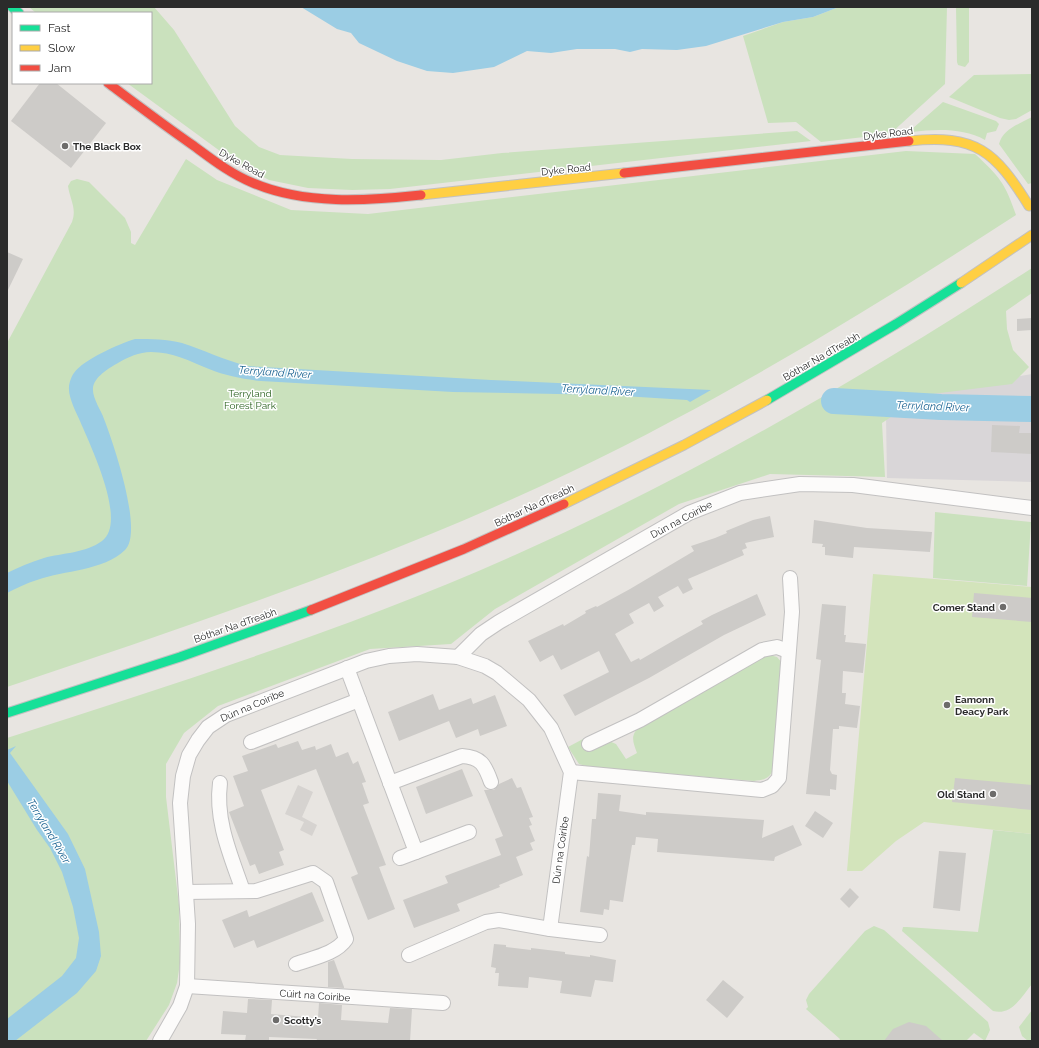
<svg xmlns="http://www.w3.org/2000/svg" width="1039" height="1048" font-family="Raleway,sans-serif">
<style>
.industrial{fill:#d9d6d8}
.green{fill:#cae1bd}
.pitch{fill:#d3e4bb}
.plaza{fill:#d6d3d0}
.water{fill:#9bcde4}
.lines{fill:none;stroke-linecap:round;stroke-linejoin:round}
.river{stroke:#9bcde4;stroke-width:26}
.building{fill:#cdcbc8}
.street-casing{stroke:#c2c1c1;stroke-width:16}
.fast-casing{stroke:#c2c1c1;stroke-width:11}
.slow-casing{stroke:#c2c1c1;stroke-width:11}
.jam-casing{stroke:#c2c1c1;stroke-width:11}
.street{stroke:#fcfbfa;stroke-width:14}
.fast{stroke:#16e098;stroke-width:9}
.slow{stroke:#ffcf43;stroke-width:9}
.jam{stroke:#f24e42;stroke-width:9}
.poi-dot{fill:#6d6c6b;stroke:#fff;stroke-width:1.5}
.labels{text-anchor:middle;stroke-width:3;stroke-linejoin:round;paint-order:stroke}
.street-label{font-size:10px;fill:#2b2b2b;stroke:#fff}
.poi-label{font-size:10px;font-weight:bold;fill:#2b2b2b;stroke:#fff;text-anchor:start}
.park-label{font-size:10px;fill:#2b6220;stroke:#fff}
.water-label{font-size:11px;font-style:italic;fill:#196291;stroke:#fff}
</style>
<rect width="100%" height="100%" fill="#e8e5e1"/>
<path class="industrial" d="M1032 374V482L887 478 886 416 914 394Z"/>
<g class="green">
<path d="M29 7H154L174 30 235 126 259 147 280 155 352 159 441 160 502 153 797 131 811 141 390 189 352 190 308 188 269 180 235 162 127 83H151V13H36Z"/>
<path d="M839 7H947L945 84 890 134 821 142 796 122 768 123 743 36 783 22 813 17Z"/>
<path d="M956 7H969V62L965 67 958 65 957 62Z"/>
<path d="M1032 74V110L1016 119 1009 120 1000 118 949 97 974 75Z"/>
<path d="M943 102 996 121 999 124 996 131 987 133 985 140C964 128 936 129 912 132V129Z"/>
<path d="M1032 117V183L1028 184 999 144C1003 129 1019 124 1032 117Z"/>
<path d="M906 151 975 154C1000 177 1005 183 1016 215 873 308 727 397 573 471 391 558 198 623 7 687V343L72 222C77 208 70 200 68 186L71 181 77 179 89 182 125 218 131 232V243L135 245 186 159 217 180 291 210 368 214Z"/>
<path d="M1032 268V293L1006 311 1007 329 1013 350 1029 367 1012 384 924 395 882 423 885 477 770 474 679 504 495 609 451 644 370 649 218 706 184 733 166 764V797L179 905 180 963 177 983 169 1005 146 1041H7V738C178 683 351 628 515 555 695 475 867 375 1032 268Z"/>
<path d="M935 512 1031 522 1027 586 933 578Z"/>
<path d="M770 655 777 657 783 664 773 770C769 779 763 780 754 781L590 767 579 764 568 747 583 739 589 750 609 741 616 744 626 759 637 753C633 742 630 736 639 727L761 656Z"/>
<path d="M993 830 1032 834V984C1022 996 1012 1016 993 1011L902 931 903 927H907L978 932Z"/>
<path d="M874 926 884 930 988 1022 990 1030 985 1041 974 1033 966 1041H839L840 1039 806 1009 808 1007 806 1000 809 994 865 931Z"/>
<path d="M1032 1010V1041H1028L1022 1036 1019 1027Z"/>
</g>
<path class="pitch" d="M873 574 1032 587V834L924 822 896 841 862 871H847Z"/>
<path class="plaza" d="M298 785 313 792 302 817 317 825 312 836 300 830 304 822 285 814Z"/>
<g class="water">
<path d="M301 7H839L813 17 783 22 706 46 677 50 642 49 630 52 615 49H577L551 53 527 51 494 67 453 73 427 71 397 61 359 43 351 33 337 29Z"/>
<path d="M135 339C151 339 167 339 182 343 204 350 224 360 247 366L491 380 711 390 690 402 687 400 607 395 453 392 261 381C243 379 226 376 209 369 189 361 173 352 151 352 139 352 128 357 118 363 109 368 94 377 93 388 92 398 101 410 104 419 113 442 144 532 125 550 103 571 65 570 37 580 27 583 17 588 7 593V573C19 567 31 562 44 558 62 553 86 553 102 541 128 522 90 445 80 421 76 412 68 397 69 387 69 383 72 375 74 373 84 359 119 344 135 339Z"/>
<path d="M16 746 10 753 68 834 85 869 99 932 101 956 96 971 77 993 15 1041H7V1019L62 976 76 958 79 938 73 907 62 872 50 848 37 830 7 781V750Z"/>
</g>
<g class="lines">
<path class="river" d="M834 401 941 407 1032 409"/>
</g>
<g class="building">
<path d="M40 83H56L106 123 71 168 11 121Z"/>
<path d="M7 252 23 259 7 292Z"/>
<path d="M1032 318V330L1017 331V319Z"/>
<path d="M992 425 1020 426 1019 433H1032V454L991 452Z"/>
<path d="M770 516 774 537 745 543 747 548 742 550 744 555 688 579 693 589 683 594 678 586 658 597 664 606 654 612 649 603 629 614 634 623 615 634 631 662 639 658 640 660 678 638 703 624 701 621 712 615 757 594 766 615 724 635 649 678 575 716 563 695 609 672 599 651 561 670 553 655 540 662 528 641 563 624 564 626 586 613 585 611 596 606 597 607 630 589 694 551 691 546 715 538 727 533 726 531 753 520Z"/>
<path d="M814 520 867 528 932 532 930 552 854 547 853 558 825 555V547H822L823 544 812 543Z"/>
<path d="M974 593 1032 598V622L972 617Z"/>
<path d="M822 604 846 606 844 635H846L845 642 866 644 863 673 843 671 842 693H846L845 704 860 706 857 728 839 726V729H833L830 770 832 774 837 775 836 790 830 789V796L806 794 821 660 816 659Z"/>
<path d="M433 694 439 710 471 698 473 704 495 695 507 726 480 736 478 729 456 738 449 721 399 741 388 712Z"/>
<path d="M298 741 302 750 315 746 316 750 331 744 336 757 348 752 353 764 358 761 366 782 362 783 369 803 363 805 386 865 379 867 395 909 368 920 351 877 358 874 316 769 261 790 284 850 279 852 284 865 259 874 255 864 250 866 229 812 244 806 233 776 248 771 242 756 276 744 278 748Z"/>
<path d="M462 769 473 796 426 814 416 787Z"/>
<path d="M512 778 517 788 521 787 533 817 529 818 532 825 529 826 535 841 530 843 533 850 516 857 523 875 499 885 500 887 457 904 460 911 414 928 403 900 448 883 445 876 501 855 495 839 503 836 484 790H494L499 784Z"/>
<path d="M955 778 1032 785V810L952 802Z"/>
<path d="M598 793 621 795 619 811 646 815V812L764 820 762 838 793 825 802 845 775 857 774 861 657 852 658 839 636 837 635 845H632L623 902 610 900 609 910 604 909 603 915 580 912 587 856 589 857 592 819H596Z"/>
<path d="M815 811 833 823 823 838 805 826Z"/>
<path d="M939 851 966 853 960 911 933 908Z"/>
<path d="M850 888 859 897 849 908 840 899Z"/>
<path d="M312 892 324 921 257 948 254 940 234 948 222 920 247 910 249 917Z"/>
<path d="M494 944 506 945V947L531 950V948L565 952V954L590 957V955L616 960 613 982 595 980 591 997 560 993 562 981 529 977 528 988 498 986 499 973H495L496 968 491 967Z"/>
<path d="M334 960 344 987V988L328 987V962Z"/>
<path d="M723 980 744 997 727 1018 706 1000Z"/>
<path d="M248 999 272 1000 271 1014 318 1018 319 1003 342 1005 341 1020 388 1023 390 1008 412 1009 410 1041H316L317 1039 269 1037V1041H245L246 1035 221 1034 223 1011 247 1013Z"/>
<path d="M909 1022 926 1026 943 1041H884L893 1029Z"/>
</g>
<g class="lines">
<g class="street-casing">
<g id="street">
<path d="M458 657 481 634 499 622 689 513 740 493 800 484 853 485 1032 508"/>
<path d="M347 668 416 852"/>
<path d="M251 742 359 700"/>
<path d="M589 744 640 720 762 650 777 647 788 651"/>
<path d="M571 772 762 790 772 786 779 778 792 612 790 578"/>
<path d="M220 783C215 821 231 856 243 891"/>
<path d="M390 783 462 756C481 757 485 765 491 782"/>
<path d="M400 858 469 832"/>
<path d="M186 892 256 891 313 873 326 882 346 939C336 954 312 958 296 964"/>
<path d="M409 955 486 922 499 920 550 929 600 935"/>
<path d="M187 986 443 1003"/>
<path d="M160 1041 180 1006 187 986 188 924 180 803 183 776 189 755 198 740 208 727 226 715 366 661 389 656 417 654 458 657 485 666 497 673 529 700 551 728 571 772 550 929"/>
</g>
</g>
<g class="fast-casing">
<g id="fast">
<path d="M12 7 19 13"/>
<path d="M767 400 896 324 961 283"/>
<path d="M7 713 180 657 311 610"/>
</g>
</g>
<g class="slow-casing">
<g id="slow">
<path d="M909 141C976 134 995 151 1029 206"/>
<path d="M421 195 624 173"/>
<path d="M961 283 1032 235"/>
<path d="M564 504 684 445 767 400"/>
</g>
</g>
<g class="jam-casing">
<g id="jam">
<path d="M108 83C136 104 165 126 194 146 213 160 231 174 253 183 305 205 366 201 421 195"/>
<path d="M624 173 909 141"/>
<path d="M311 610 464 549 564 504"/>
</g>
</g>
<use href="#street" class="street"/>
<use href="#fast" class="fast"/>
<use href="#slow" class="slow"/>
<use href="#jam" class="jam"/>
</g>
<g class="poi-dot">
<circle cx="65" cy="146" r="4"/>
<circle cx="1003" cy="607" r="4"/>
<circle cx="947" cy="705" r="4"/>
<circle cx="993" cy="794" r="4"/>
<circle cx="276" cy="1020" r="4"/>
</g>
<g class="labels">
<g class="street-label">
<text transform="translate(888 133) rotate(-7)" y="4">Dyke Road</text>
<text transform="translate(242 163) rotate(29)" y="4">Dyke Road</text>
<text transform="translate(566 169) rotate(-6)" y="4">Dyke Road</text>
<text transform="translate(821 356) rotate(-30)" y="4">Bóthar Na dTreabh</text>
<text transform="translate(534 505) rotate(-25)" y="4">Bóthar Na dTreabh</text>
<text transform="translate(681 519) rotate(-28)" y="4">Dún na Coiribe</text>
<text transform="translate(235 625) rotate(-19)" y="4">Bóthar Na dTreabh</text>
<text transform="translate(252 705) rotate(-23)" y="4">Dún na Coiribe</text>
<text transform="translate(560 850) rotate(-82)" y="4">Dún na Coiribe</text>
<text transform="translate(315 995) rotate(4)" y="4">Cúirt na Coiribe</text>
</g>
<g class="poi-label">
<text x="73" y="150">The Black Box</text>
<text x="995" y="611" text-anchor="end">Comer Stand</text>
<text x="955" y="703">Eamonn<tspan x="955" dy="12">Deacy Park</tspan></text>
<text x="985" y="798" text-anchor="end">Old Stand</text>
<text x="284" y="1024">Scotty’s</text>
</g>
<g class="park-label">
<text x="250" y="397">Terryland<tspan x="250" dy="12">Forest Park</tspan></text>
</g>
<g class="water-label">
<text transform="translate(275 372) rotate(4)" y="4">Terryland River</text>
<text transform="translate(598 390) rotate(3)" y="4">Terryland River</text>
<text transform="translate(933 406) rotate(2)" y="4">Terryland River</text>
<text transform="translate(49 831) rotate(59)" y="4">Terryland River</text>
</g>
</g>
<rect width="1039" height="1048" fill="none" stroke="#2b2b2b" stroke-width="16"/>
<rect x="12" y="12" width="140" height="72" fill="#ffffff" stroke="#aaaaaa"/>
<rect x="20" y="25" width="20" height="6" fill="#16e098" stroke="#aaaaaa"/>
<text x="48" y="32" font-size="12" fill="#2b2b2b">Fast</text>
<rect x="20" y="45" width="20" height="6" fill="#ffcf43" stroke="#aaaaaa"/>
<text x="48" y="52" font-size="12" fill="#2b2b2b">Slow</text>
<rect x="20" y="65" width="20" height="6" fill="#f24e42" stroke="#aaaaaa"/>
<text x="48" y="72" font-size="12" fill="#2b2b2b">Jam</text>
</svg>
